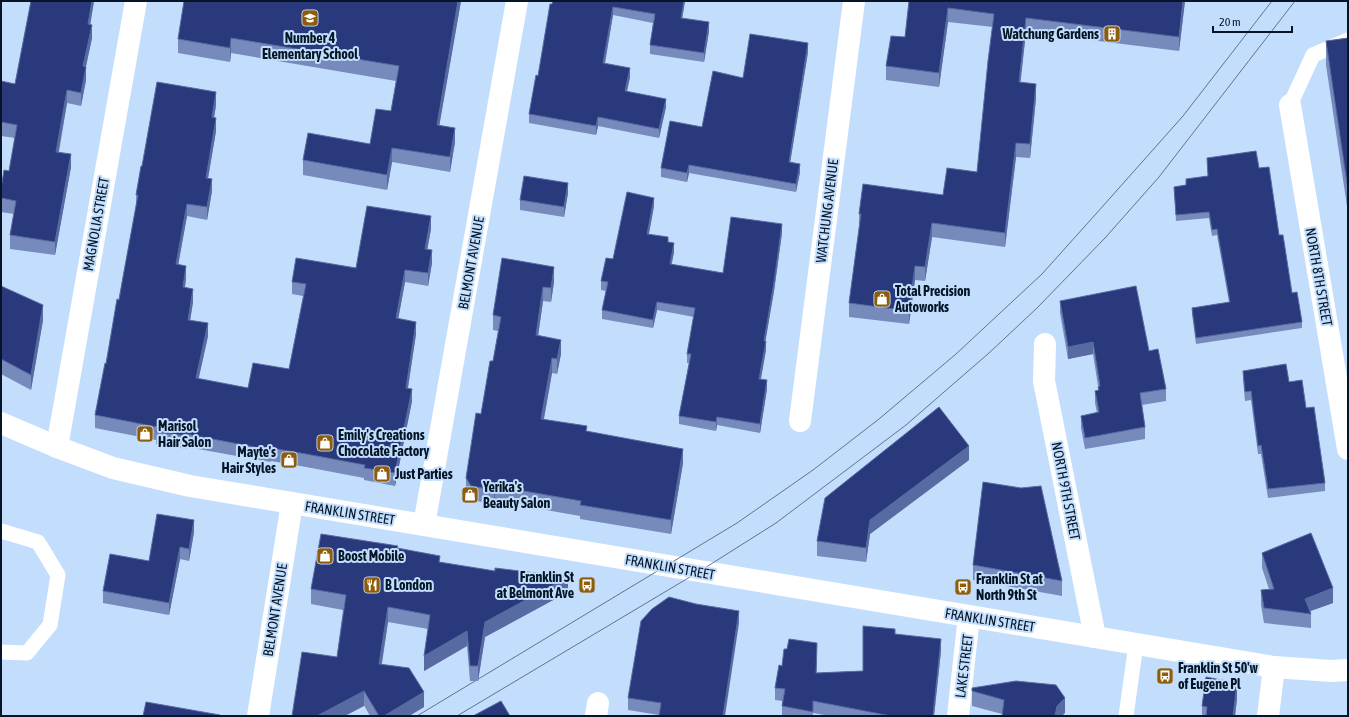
<svg xmlns="http://www.w3.org/2000/svg" width="1349" height="717" font-family="'Asap Condensed',sans-serif">
<style>
.lines{fill:none;stroke-linecap:round;stroke-linejoin:round}
.service{stroke:#fff;stroke-width:15}
.minor{stroke:#fff;stroke-width:22}
.tertiary{stroke:#fff;stroke-width:22}
.secondary{stroke:#fff;stroke-width:22}
.tram{stroke:#5f748c;stroke-width:1}
.wall{fill:#768bbc}
.shaded-wall{fill:#586aa2}
.building{fill:#2a387c;stroke:#586aa2}
.labels{text-anchor:middle;stroke-width:4;stroke-linejoin:round;paint-order:stroke}
.poi-label{font-size:14px;font-weight:bold;fill:#051527;stroke:#c2defc;text-anchor:start}
.street-label{font-size:14px;fill:#051527;stroke:#c2defc}
</style>
<rect width="100%" height="100%" fill="#c2defc"/>
<g class="lines">
<g class="service">
<path d="M1290 105 1313 55 1348 40"/>
<path d="M1 531 38 542 58 575 50 625 27 653 1 652"/>
<path d="M1126 716 1136 644"/>
</g>
<g class="minor">
<path d="M1290 105 1348 449"/>
<path d="M1045 344 1044 381 1095 637"/>
<path d="M800 421 854 1"/>
<path d="M57 447 136 1"/>
<path d="M424 525 517 1"/>
<path d="M596 716 598 703"/>
<path d="M958 716 969 616"/>
<path d="M1268 716 1274 667"/>
</g>
<path class="tertiary" d="M258 716 292 503"/>
<path class="secondary" d="M1 423 57 447 113 468 190 486 1274 667 1331 671 1348 670"/>
<g class="tram">
<path d="M417 716 737 523 813 470 879 419 956 354 1042 274 1103 206 1183 116 1272 1"/>
<path d="M457 716 700 571 776 523 906 425 989 353 1037 308 1105 238 1159 177 1295 1"/>
</g>
</g>
<g class="wall">
<path d="M31 1H94L90 25 92 38 86 67V80L81 106 67 103 59 152 71 167 55 255 10 249V235L14 214 1 212V189L9 171 15 138 1 136V81L15 84Z"/>
<path d="M461 1 439 125 455 142 450 172 392 162 387 190 303 175V160L370 144 391 111 396 81 231 53 230 62 178 53V39Z"/>
<path d="M685 1 682 18 709 31 704 62 650 54V45L653 23 613 15 605 64 630 77 627 91 666 107 659 138 598 126 596 135 529 123V114L538 76 552 4Z"/>
<path d="M909 1H1185L1179 51 1026 32 1020 82 1036 98 1030 158 1016 157 1005 247 932 237 925 281 915 280 909 324 849 317V303L859 228V214L943 195 977 172 993 27 948 22 939 87 886 80V66L905 37Z"/>
<path d="M1348 38V213L1326 65V41Z"/>
<path d="M808 52 790 162 800 172 796 192 689 173 687 182 661 177V168L702 127 743 78Z"/>
<path d="M216 105 214 118 216 131 208 178 212 191 207 220 187 216 178 265 186 278 185 288 193 302 190 321 208 336 198 379 248 388 289 369 303 296 292 294V282L356 268 431 229 427 250 432 263 428 286 405 282 398 319 416 334 408 388 412 401 395 486 364 480V478L306 467 271 461 270 462 187 447V449L156 444V440L95 428V415L123 277 136 207V195L142 166Z"/>
<path d="M1207 158 1259 168 1279 235 1292 293 1302 322V328L1196 344 1192 314V308L1229 302 1217 235 1212 236 1209 218 1176 221 1174 187 1186 185V179L1208 176Z"/>
<path d="M568 193 564 217 520 210V200Z"/>
<path d="M654 206 649 234 668 242 674 252 671 264 723 273 782 233 774 291 765 341 766 350 761 379 767 389 760 433 717 425 716 431 679 424V416L689 363H687V354L694 317 657 310 653 328 602 319V310L606 291 601 290V281L613 259Z"/>
<path d="M554 267V282L551 302 543 301 538 336 561 354 557 374 552 373 544 419 587 431 683 463 671 534 580 519V516L495 501 494 504 471 500 466 492V478L493 361 498 331 493 330V315Z"/>
<path d="M1 286 43 320 31 390 1 374Z"/>
<path d="M1060 301 1149 351 1166 389V401L1142 405 1145 427V439L1085 449 1081 428V416L1097 413 1095 403V391L1098 390V386L1093 354 1068 359 1060 313Z"/>
<path d="M1243 371 1289 382 1306 408 1325 483V491L1268 498 1261 454H1258L1251 400 1245 401 1243 379Z"/>
<path d="M969 460 870 534 866 562 817 556V541Z"/>
<path d="M194 532 189 561 180 559 169 615 103 603V591Z"/>
<path d="M398 549 440 562 568 592 485 637 478 681H470L467 646 424 671 428 629 388 622 382 664 424 707 409 716H370L337 657 343 610 311 604V589Z"/>
<path d="M1262 553 1333 603 1310 611 1311 614V628L1264 623 1261 605V590L1269 589 1262 568Z"/>
<path d="M973 565 1062 581V596L973 580Z"/>
<path d="M739 623 659 715 628 710V698Z"/>
<path d="M895 634 941 651 934 716H830L813 713V716H782V706L783 701 775 700V688L782 666 817 655 816 673 863 671Z"/>
<path d="M972 691 1065 713 1002 714 972 706Z"/>
<path d="M1237 698 1235 716H1202V706Z"/>
</g>
<g class="shaded-wall">
<path d="M92 1H94L88 38V24Z"/>
<path d="M458 1H461L437 139V125Z"/>
<path d="M684 1H685L681 26V18Z"/>
<path d="M1183 1H1185L1179 51V37Z"/>
<path d="M613 7V15L603 72V63Z"/>
<path d="M948 8V22L939 87V73Z"/>
<path d="M1026 18V32L1019 96V82Z"/>
<path d="M709 22V31L704 62V53Z"/>
<path d="M92 25V38L83 79V66Z"/>
<path d="M231 38V53L230 62V48Z"/>
<path d="M808 43V52L789 170V162Z"/>
<path d="M86 67V80L81 106V93Z"/>
<path d="M630 68V77L625 100V91Z"/>
<path d="M1036 84V98L1030 158V144Z"/>
<path d="M67 90V103L56 165V152Z"/>
<path d="M216 92V105L212 130V117Z"/>
<path d="M666 99V107L659 138V129Z"/>
<path d="M598 117V126L596 135V126Z"/>
<path d="M216 118V131L206 190V178Z"/>
<path d="M455 128V142L450 172V157Z"/>
<path d="M1016 143V157L1005 247V233Z"/>
<path d="M392 148V162L387 190V175Z"/>
<path d="M71 154V167L55 255V242Z"/>
<path d="M800 164V172L796 192V184Z"/>
<path d="M689 165V173L687 182V173Z"/>
<path d="M212 179V191L207 220V207Z"/>
<path d="M568 183V193L564 217V207Z"/>
<path d="M654 198V206L647 243V234Z"/>
<path d="M187 204V216L176 277V264Z"/>
<path d="M431 216V229L425 262V249Z"/>
<path d="M932 223V237L925 281V267Z"/>
<path d="M782 224V233L774 291 764 350V341Z"/>
<path d="M674 243V252L670 273V264Z"/>
<path d="M432 250V263L428 286V273Z"/>
<path d="M186 266V278L183 300V287Z"/>
<path d="M915 266V280L909 324V311Z"/>
<path d="M554 267V282L551 302V288Z"/>
<path d="M405 270V282L396 331V318Z"/>
<path d="M543 287V301L536 350V335Z"/>
<path d="M193 289V302L188 333V320Z"/>
<path d="M657 302V310L653 328V320Z"/>
<path d="M43 305V320L31 390V375Z"/>
<path d="M416 322V334L406 400V388Z"/>
<path d="M208 323V336L196 391V378Z"/>
<path d="M561 340V354L557 374V359Z"/>
<path d="M766 341V350L759 388V379Z"/>
<path d="M1093 342V354L1068 359V347Z"/>
<path d="M552 358V373L541 434V419Z"/>
<path d="M767 380V389L760 433V424Z"/>
<path d="M412 389V401L395 486V473Z"/>
<path d="M717 417V425L716 431V422Z"/>
<path d="M969 446V460L870 534 866 562V548L870 520Z"/>
<path d="M683 449V463L671 534V520Z"/>
<path d="M495 486V501L494 504V490Z"/>
<path d="M194 520V532L189 561V549Z"/>
<path d="M180 547V559L169 615V603Z"/>
<path d="M568 577V592L485 637 478 681V666L485 622Z"/>
<path d="M1333 588V603L1305 613V599Z"/>
<path d="M388 607V622L379 679V664Z"/>
<path d="M739 611V623L725 716H723Z"/>
<path d="M467 631V646L424 671V656Z"/>
<path d="M941 639V651L934 716H933Z"/>
<path d="M817 643V655L816 685V673Z"/>
<path d="M1237 683V698L1235 716H1233Z"/>
<path d="M364 691V706L345 716H317Z"/>
<path d="M424 692V707L409 716H384Z"/>
<path d="M1065 698V713L1062 716H1055L1057 706Z"/>
</g>
<g class="building">
<path d="M31 1H92L88 24 92 25 83 66 86 67 81 93 67 90 56 152 71 154 55 242 10 235 16 201 1 198V189L4 170 9 171 17 125 1 122V81L15 84Z"/>
<path d="M184 1H458L437 125 455 128 450 157 392 148 387 175 303 160 308 133 370 144 376 109 391 111 399 66 231 38 230 48 178 39Z"/>
<path d="M553 1H684L681 18 709 22 704 53 650 45 655 14 613 7 603 63 630 68 625 91 666 99 659 129 598 117 596 126 529 114 536 75 538 76 550 4H552Z"/>
<path d="M909 1H1183L1179 37 1026 18 1019 82 1036 84 1030 144 1016 143 1005 233 932 223 925 267 915 266 909 311 849 303 861 214H859L863 184 943 195 947 168 977 172 988 61 994 14 948 8 939 73 886 66 891 36 905 37Z"/>
<path d="M750 34 808 43 789 162 800 164 796 184 689 165 687 173 661 168 670 121 702 127 713 71 743 78Z"/>
<path d="M1348 38V190L1326 41Z"/>
<path d="M157 82 216 92 212 117 216 118 206 178 212 179 207 207 187 204 176 264 186 266 183 287 193 289 188 320 208 323 196 378 248 388 253 363 289 369 306 284 292 282 296 258 356 268 367 206 431 216 425 249 432 250 428 273 405 270 396 318 416 322 406 388 412 389 395 473 364 468 365 465 306 454 271 448 270 450 186 434 187 436 156 432 157 427 95 415 105 363 106 364 117 299 119 300 123 277 138 195H136L141 166H142Z"/>
<path d="M1256 151 1259 168 1269 167 1279 235H1283L1292 293 1297 292 1302 322 1196 338 1192 308 1230 302 1217 229 1212 230 1209 212 1176 215 1174 187 1186 185V179L1208 176 1207 158Z"/>
<path d="M524 176 568 183 564 207 520 200Z"/>
<path d="M627 192 654 198 647 234 668 237V242L674 243 670 264 723 273 731 217 782 224 774 282 764 341H766L759 379 767 380 760 424 717 417 716 422 679 416 691 354H687L695 308 657 302 653 320 602 310 608 282 601 281 606 258 613 259Z"/>
<path d="M502 258 554 267 551 288 543 287 536 335 561 340 557 359 552 358 541 419 587 426 586 431 683 449 671 520 580 505 581 501 495 486 494 490 471 486 466 478 476 413 481 414 490 361H493L501 317 493 315Z"/>
<path d="M1 286 43 305 31 375 1 359Z"/>
<path d="M1136 286 1149 351 1158 349 1166 389 1140 393 1145 427 1085 438 1081 416 1099 412 1095 391 1099 390 1098 387 1100 386 1093 342 1068 347 1060 301Z"/>
<path d="M1286 364 1289 382 1302 380 1306 408 1314 407 1325 483 1268 489 1261 445 1258 446 1251 391 1245 392 1243 371Z"/>
<path d="M939 407 969 446 870 520 866 548 817 541 825 498Z"/>
<path d="M983 482 1021 488 1041 486 1062 581 973 565Z"/>
<path d="M157 514 194 520 189 549 180 547 169 603 103 591 110 554 149 561Z"/>
<path d="M1311 533 1333 588 1305 599 1311 614 1264 608 1261 590 1274 589 1262 553Z"/>
<path d="M321 534 398 546 397 548 440 556 439 562 495 571V568L568 577 485 622 478 666H470L467 631 424 656 430 615 388 607 379 664 409 668 424 692 384 716H379L364 691 317 716H292L302 652 337 657 346 595 311 589Z"/>
<path d="M669 597 696 604 739 611 723 716H659L661 703 628 698 641 621 652 609Z"/>
<path d="M863 626 895 629V634L941 639 933 716H891L813 701V712L782 706 785 689 775 688 779 665 782 666 784 649H787L789 639 817 643 816 673 863 671Z"/>
<path d="M1206 677 1237 683 1233 716H1206L1207 707 1202 706Z"/>
<path d="M1016 681 1056 685 1065 698 1057 706 1055 716H1002L1004 700 972 691V688Z"/>
<path d="M501 701 510 716H473Z"/>
<path d="M146 702 220 715V716H143Z"/>
</g>
<defs>
<g id="school-square" transform="scale(0.9)"><rect x="-9" y="-9" width="18" height="18" rx="4" fill="#8f5c0b" stroke="#c2defc"/><path d="M0-5L7-2L0 1L-7-2ZM-4 1L0 2.5L4 1V4Q0 6-4 4Z" fill="#fff"/></g>
<g id="building-square" transform="scale(0.9)"><rect x="-9" y="-9" width="18" height="18" rx="4" fill="#8f5c0b" stroke="#c2defc"/><path d="M-4-6H4V6H1V3H-1V6H-4ZM-2.5-4.3h1.7v1.8h-1.7ZM.8-4.3h1.7v1.8H.8ZM-2.5-1h1.7V.8h-1.7ZM.8-1h1.7V.8H.8Z" fill="#fff"/></g>
<g id="shop-square" transform="scale(0.9)"><rect x="-9" y="-9" width="18" height="18" rx="4" fill="#8f5c0b" stroke="#c2defc"/><path d="M-5-2.5h2.3a2.7 3.5 0 0 1 5.4 0H5L5.5 6h-11ZM-1.5-2.5h3a1.5 2.3 0 0 0-3 0Z" fill="#fff"/></g>
<g id="restaurant-square" transform="scale(0.9)"><rect x="-9" y="-9" width="18" height="18" rx="4" fill="#8f5c0b" stroke="#c2defc"/><path d="M-5-6h1v4h1v-4h1v4h1v-4h1v5L-1.5 .5V6h-2V.5L-5-1ZM5-6V6H3V1.5H1.5Q1.5-4 5-6Z" fill="#fff"/></g>
<g id="bus-square" transform="scale(0.9)"><rect x="-9" y="-9" width="18" height="18" rx="4" fill="#8f5c0b" stroke="#c2defc"/><path d="M-5-6H5V4H4V6H2V4H-2V6H-4V4H-5ZM-3.5-4V0h7V-4ZM-3.5 1.2v1.5H-2V1.2ZM2 1.2v1.5H3.5V1.2Z" fill="#fff"/></g>
</defs>
<g fill-rule="evenodd">
<use href="#school-square" x="310" y="18"/>
<use href="#building-square" x="1112" y="34"/>
<use href="#shop-square" x="882" y="299"/>
<use href="#shop-square" x="145" y="434"/>
<use href="#shop-square" x="325" y="443"/>
<use href="#shop-square" x="289" y="460"/>
<use href="#shop-square" x="382" y="474"/>
<use href="#shop-square" x="470" y="495"/>
<use href="#shop-square" x="325" y="556"/>
<use href="#restaurant-square" x="372" y="585"/>
<use href="#bus-square" x="587" y="585"/>
<use href="#bus-square" x="963" y="587"/>
<use href="#bus-square" x="1165" y="676"/>
</g>
<g class="labels">
<g class="poi-label">
<text x="1099" y="39" text-anchor="end">Watchung Gardens</text>
<text x="310" y="43" text-anchor="middle">Number 4<tspan x="310" dy="16">Elementary School</tspan></text>
<text x="895" y="296">Total Precision<tspan x="895" dy="16">Autoworks</tspan></text>
<text x="158" y="431">Marisol<tspan x="158" dy="16">Hair Salon</tspan></text>
<text x="338" y="440">Emily's Creations<tspan x="338" dy="16">Chocolate Factory</tspan></text>
<text x="276" y="457" text-anchor="end">Mayte's<tspan x="276" dy="16">Hair Styles</tspan></text>
<text x="395" y="479">Just Parties</text>
<text x="483" y="492">Yerika's<tspan x="483" dy="16">Beauty Salon</tspan></text>
<text x="338" y="561">Boost Mobile</text>
<text x="574" y="582" text-anchor="end">Franklin St<tspan x="574" dy="16">at Belmont Ave</tspan></text>
<text x="976" y="584">Franklin St at<tspan x="976" dy="16">North 9th St</tspan></text>
<text x="385" y="590">B London</text>
<text x="1178" y="673">Franklin St 50'w<tspan x="1178" dy="16">of Eugene Pl</tspan></text>
</g>
<g class="street-label">
<text transform="translate(827 211) rotate(-83)" y="5">WATCHUNG AVENUE</text>
<text transform="translate(96 224) rotate(-80)" y="5">MAGNOLIA STREET</text>
<text transform="translate(471 263) rotate(-80)" y="5">BELMONT AVENUE</text>
<text transform="translate(1319 277) rotate(80)" y="5">NORTH 8TH STREET</text>
<text transform="translate(1066 491) rotate(79)" y="5">NORTH 9TH STREET</text>
<text transform="translate(350 513) rotate(9)" y="5">FRANKLIN STREET</text>
<text transform="translate(670 567) rotate(10)" y="5">FRANKLIN STREET</text>
<text transform="translate(275 610) rotate(-81)" y="5">BELMONT AVENUE</text>
<text transform="translate(990 620) rotate(9)" y="5">FRANKLIN STREET</text>
<text transform="translate(964 666) rotate(-83)" y="5">LAKE STREET</text>
</g>
</g>
<rect width="1349" height="717" fill="none" stroke="#051527" stroke-width="4"/>
<path d="M1213 26v6h79v-6" fill="none" stroke="#051527" stroke-width="2"/>
<text x="1219" y="26" font-size="12" fill="#051527" stroke="#c2defc" stroke-width="3" paint-order="stroke">20 m</text>
</svg>
